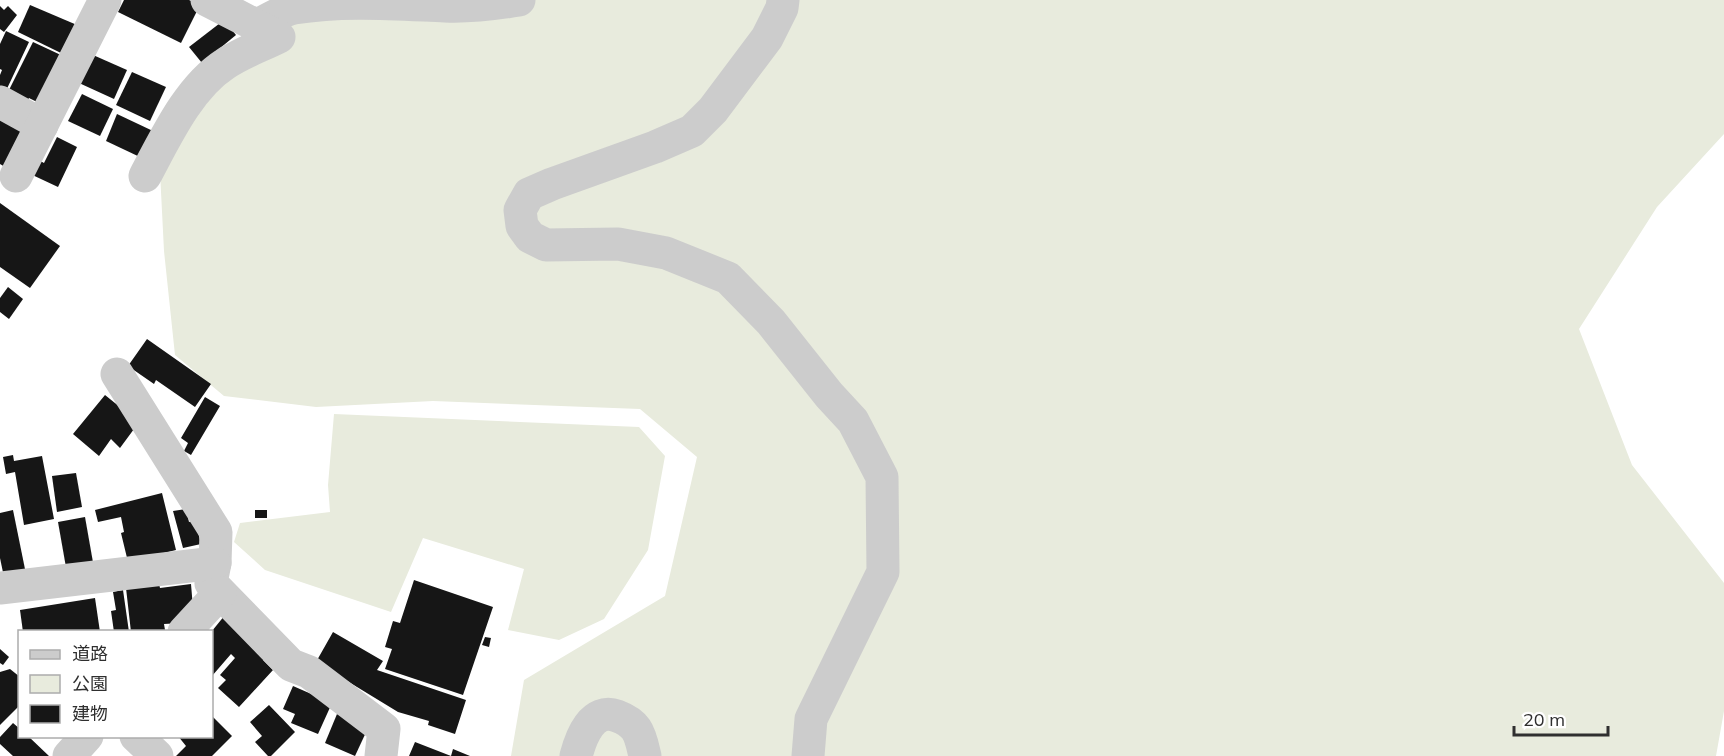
<svg xmlns="http://www.w3.org/2000/svg" width="1724" height="756" font-family="Mulish,'Noto Sans JP',sans-serif">
<style>
.green{fill:#e8ebdd}
.building{fill:#161616}
.lines{fill:none;stroke-linecap:round;stroke-linejoin:round}
.minor{stroke:#ccc;stroke-width:33}
</style>
<rect width="100%" height="100%" fill="#fff"/>
<g class="green">
<path d="M319 0H1724V134L1657 207 1579 329 1632 465 1724 583V711L1716 756H511L524 680 665 596 697 457 640 409 433 401 316 407 224 396 175 355 164 251 160 172 215 55Z"/>
<path d="M334 414 639 427 665 456 648 550 604 619 559 640 508 630 524 569 423 538 391 612 265 570 234 542 240 523 330 512 328 485Z"/>
</g>
<g class="building">
<path d="M124 0H189L200 5 181 43 118 12Z"/>
<path d="M30 5 77 25 63 54 18 32Z"/>
<path d="M0 6 4 10 8 6 17 15 4 32 0 29Z"/>
<path d="M224 20 236 35 202 63 189 47Z"/>
<path d="M6 31 29 42 4 95 0 93V75L2 70 0 69V44Z"/>
<path d="M33 42 63 56 41 104 29 98 26 103 7 94Z"/>
<path d="M93 55 127 70 114 99 79 83Z"/>
<path d="M132 72 166 87 150 121 116 105Z"/>
<path d="M82 94 113 109 100 136 68 121Z"/>
<path d="M117 114 153 131 142 158 106 141Z"/>
<path d="M0 118 24 129 5 167 0 164Z"/>
<path d="M57 137 77 147 58 187 26 172 33 157 44 163Z"/>
<path d="M0 203 60 246 30 288 0 267Z"/>
<path d="M8 287 23 299 9 319 0 312V298Z"/>
<path d="M147 339 211 384 195 407 156 380 154 384 128 366Z"/>
<path d="M105 395 136 420 134 429 120 448 111 439 99 456 73 434Z"/>
<path d="M205 397 220 406 191 455 184 451 188 443 181 438Z"/>
<path d="M13 455 14 461 42 456 54 519 24 525 15 472 6 474 3 457Z"/>
<path d="M76 473 82 507 57 512 52 476Z"/>
<path d="M162 493 176 550 128 562 121 533 124 532 121 517 98 522 95 510Z"/>
<path d="M186 509 189 522 195 520 201 544 183 548 173 511Z"/>
<path d="M13 510 27 579 5 582 0 558V513Z"/>
<rect x="255" y="510" width="12" height="8"/>
<path d="M85 517 94 568 67 573 58 522Z"/>
<path d="M414 580 493 607 463 695 385 669 392 649 385 647 393 621 400 623Z"/>
<path d="M159 584 160 588 191 584 193 608 181 623 164 624 165 630 131 632 126 588Z"/>
<path d="M123 590 129 632H114L111 611 116 610 113 592Z"/>
<path d="M95 598 100 632H23L20 610Z"/>
<path d="M225 615 266 656 263 660 273 670 239 707 218 688 226 680 220 675 235 658 231 654 212 676V631Z"/>
<path d="M333 632 383 661 377 670 466 700 455 734 428 725 429 721 398 712 316 662Z"/>
<path d="M485 637 491 638 489 647 482 645Z"/>
<path d="M0 649 9 657 3 665 0 663Z"/>
<path d="M10 669 20 677V705L0 725V672Z"/>
<path d="M293 686 332 703 318 734 291 723 295 714 283 709Z"/>
<path d="M269 705 295 732 271 756H268L255 742 262 736 250 722Z"/>
<path d="M337 714 368 728 355 756 325 743Z"/>
<path d="M212 716 232 736 212 756H176L186 746 178 736H212Z"/>
<path d="M13 723 20 729V736H28L49 756H13L0 744V737Z"/>
<path d="M415 742 451 756 453 749 470 756H409Z"/>
</g>
<g class="lines">
<g class="minor">
<path d="M783 0 782 8 767 38 713 110 692 131 655 147 552 184 529 194 520 210 522 226 530 237 546 245 618 244 666 253 728 278 771 322 829 395 853 421 882 477 883 572 811 719 808 756"/>
<path d="M256 26C268 20 281 11 294 8 344 0 395 4 445 6 470 7 495 4 519 0"/>
<path d="M0 102 42 125"/>
<path d="M16 176 105 0"/>
<path d="M145 176C165 139 188 88 225 64 241 53 261 46 279 37L207 0"/>
<path d="M117 374 216 532 215 563 211 583 291 665 309 672 384 729 381 756"/>
<path d="M0 588 215 563"/>
<path d="M184 632 220 593"/>
<path d="M136 736 157 756"/>
<path d="M69 756 87 736"/>
<path d="M576 756C581 737 592 707 617 716 625 719 631 722 636 729 641 736 643 748 645 756"/>
</g>
</g>
<rect x="18" y="630" width="195" height="108" fill="#ffffff" stroke="#acacac" stroke-width="1.5"/>
<rect x="30" y="650" width="30" height="9" fill="#cccccc" stroke="#acacac" stroke-width="1.5"/>
<text x="72" y="660" font-size="18" fill="#2f2f2f">道路</text>
<rect x="30" y="675" width="30" height="18" fill="#e8ebdd" stroke="#acacac" stroke-width="1.5"/>
<text x="72" y="690" font-size="18" fill="#2f2f2f">公園</text>
<rect x="30" y="705" width="30" height="18" fill="#161616" stroke="#acacac" stroke-width="1.5"/>
<text x="72" y="720" font-size="18" fill="#2f2f2f">建物</text>
<path d="M1514 726v9h94v-9" fill="none" stroke="#2f2f2f" stroke-width="3"/>
<text x="1523" y="726" font-size="18" fill="#2f2f2f" stroke="#ffffff" stroke-width="4.5" paint-order="stroke">20 m</text>
</svg>
